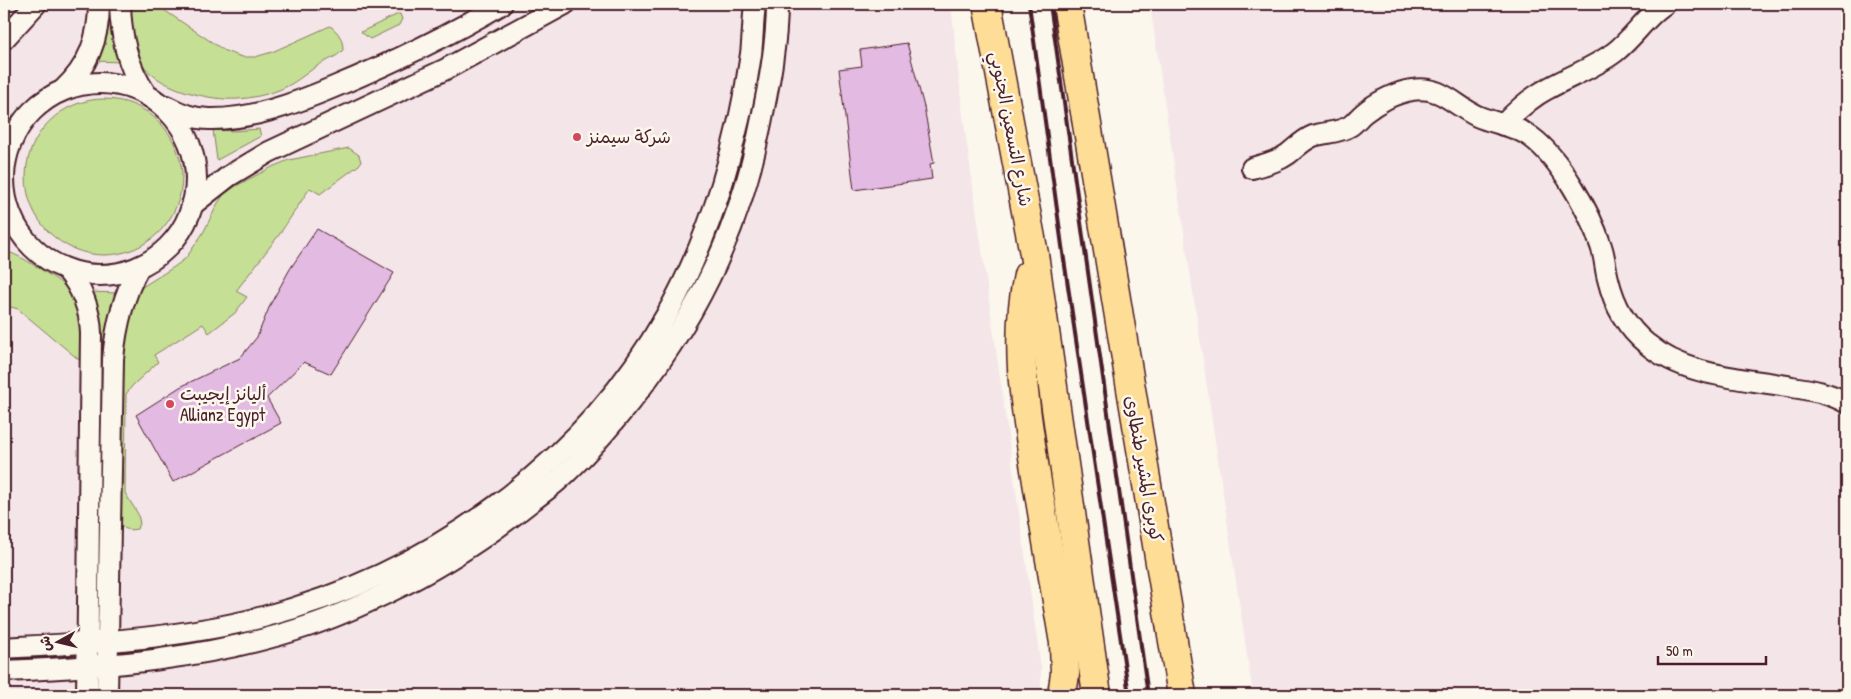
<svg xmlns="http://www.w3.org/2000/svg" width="1851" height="699" font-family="'Patrick Hand','Playpen Sans Arabic',sans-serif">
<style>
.built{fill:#f4e5e9}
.garden{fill:#c5df95;stroke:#887f60}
.building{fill:#e3bae2;stroke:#4a1f2b}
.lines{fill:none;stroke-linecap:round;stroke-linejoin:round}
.minor-casing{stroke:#4a1f2b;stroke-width:24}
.highway-casing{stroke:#4a1f2b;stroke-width:31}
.minor{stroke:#fbf7ec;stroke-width:20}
.highway{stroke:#fedd96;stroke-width:28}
.rail{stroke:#4a1f2b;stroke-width:4}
.poi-dot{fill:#d1495b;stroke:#fbf7ec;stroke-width:2}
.labels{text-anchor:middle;stroke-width:5;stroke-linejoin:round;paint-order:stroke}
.street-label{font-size:18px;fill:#4a1f2b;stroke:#fbf7ec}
.poi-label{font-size:18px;fill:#4a1f2b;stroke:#fbf7ec;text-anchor:start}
</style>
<rect width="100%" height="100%" fill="#fbf7ec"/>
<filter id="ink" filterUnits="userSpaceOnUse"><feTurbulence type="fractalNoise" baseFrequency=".02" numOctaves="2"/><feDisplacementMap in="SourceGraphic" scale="10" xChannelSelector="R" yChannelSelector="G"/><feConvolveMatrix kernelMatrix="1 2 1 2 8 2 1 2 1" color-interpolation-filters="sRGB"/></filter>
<g filter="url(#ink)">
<g class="built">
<path d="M4 4H951L963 116 1041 668V695H4Z"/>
<path d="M1150 4H1847V695H1253Z"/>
</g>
<g class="garden">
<path d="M105 4H112L120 62 95 61Z"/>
<path d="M131 4H155L225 51 242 57H255L272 52 330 26C339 32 343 40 343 50 336 58 326 60 317 66 304 75 294 84 279 90 266 95 252 98 238 99 211 101 160 89 144 66 131 48 131 25 131 4Z"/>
<path d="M398 14H400L402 19 399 25 370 39 361 32Z"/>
<circle cx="104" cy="177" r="78"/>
<path d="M259 129 261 136 217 160 213 130 234 131Z"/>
<path d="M349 148 359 155 361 162 359 165 320 194 310 188 279 235 236 291 247 297 235 313 209 333 203 324 154 355 158 362 133 385 126 394 125 493 138 514 140 524 137 529C128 531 124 529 118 523L121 341 134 299 142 287 174 267 186 258 203 233 218 203 224 194 236 186 274 166 289 160Z"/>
<path d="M4 251C18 254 30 263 42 270 50 276 61 281 67 289 85 308 83 340 84 364L18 309 11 307H4Z"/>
<path d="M90 292 117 293 105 381 98 380Z"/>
</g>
<g class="building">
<path d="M907 43 924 107 934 163 930 164 932 179 854 190 839 69 862 66 860 50Z"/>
<path d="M317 229 394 273 331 374 304 362 267 398 281 423 173 482 136 415 180 387 240 358 257 337 271 303 290 269Z"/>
</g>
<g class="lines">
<g class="minor-casing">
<g id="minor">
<path d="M120 4C121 37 127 66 146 94"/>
<path d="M4 39 36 4"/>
<circle cx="100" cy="179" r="96"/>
<path d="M63 90C89 66 99 38 99 4"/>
<path d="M166 106C179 113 194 119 209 119 251 120 296 103 334 87 392 63 448 36 502 4"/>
<path d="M1503 125C1516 111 1530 98 1547 89 1570 76 1594 68 1615 52 1633 38 1648 14 1665 4"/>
<path d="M1252 168C1265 164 1277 162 1288 154 1296 148 1303 140 1313 136 1325 132 1339 133 1350 126 1355 123 1359 117 1364 113 1376 103 1396 92 1412 90 1440 85 1454 105 1477 116 1495 124 1515 125 1531 137 1560 158 1590 212 1601 246 1605 257 1605 268 1608 279 1614 304 1627 328 1647 344 1686 377 1744 378 1792 387 1812 390 1830 393 1847 403"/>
<path d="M192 205 229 176 269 152 446 69 565 4"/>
<path d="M66 269C82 288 90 308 91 333L87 695"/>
<path d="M4 648C90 643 179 639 263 617 428 574 581 467 666 316 689 275 708 229 722 184 735 141 745 97 751 54 753 37 753 20 755 4"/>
<path d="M4 671C106 667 211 659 308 626 336 617 362 605 387 593 440 568 487 537 532 501 542 493 554 485 563 476 584 457 603 435 621 413 693 326 739 234 761 123 769 84 777 43 777 4"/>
<path d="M107 695 113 359C116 326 123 296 139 267"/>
</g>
</g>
<g class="highway-casing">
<g id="highway">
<path d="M987 4 1034 254 1097 695"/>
<path d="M1067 4 1182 695"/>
<path d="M1028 275C1013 345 1026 413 1037 482 1046 535 1055 589 1064 643L1065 674 1062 695"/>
</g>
</g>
<use href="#minor" class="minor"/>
<use href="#highway" class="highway"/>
<g class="rail">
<path d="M1029 4 1062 246 1129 695"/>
<path d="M1050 4 1148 695"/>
</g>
</g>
</g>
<g class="poi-dot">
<circle cx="577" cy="137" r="5"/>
<circle cx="170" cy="404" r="5"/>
</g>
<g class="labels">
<g class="street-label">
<text transform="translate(1011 129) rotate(79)" y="6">شارع التسعين الجنوبي</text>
<text transform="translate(1144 469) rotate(80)" y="6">كوبرى المشير طنطاوى</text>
</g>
<g class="poi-label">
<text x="587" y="143">شركة سيمنز</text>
<text x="180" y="400">أليانز إيجيبت<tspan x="180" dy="21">Allianz Egypt</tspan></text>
</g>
</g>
<rect width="1851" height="699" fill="none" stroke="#fbf7ec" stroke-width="20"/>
<rect x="10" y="10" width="1831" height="679" fill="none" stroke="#4a1f2b" stroke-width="2" filter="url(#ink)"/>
<g transform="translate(58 642) rotate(262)" stroke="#fbf7ec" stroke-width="4" paint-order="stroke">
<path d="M0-4L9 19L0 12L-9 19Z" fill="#4a1f2b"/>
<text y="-8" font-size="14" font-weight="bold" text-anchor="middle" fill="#4a1f2b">ش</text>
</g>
<path d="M1658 656v8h108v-8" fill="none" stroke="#4a1f2b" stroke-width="2.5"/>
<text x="1666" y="656" font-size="15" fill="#4a1f2b" stroke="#fbf7ec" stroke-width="4" paint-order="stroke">50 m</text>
</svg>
